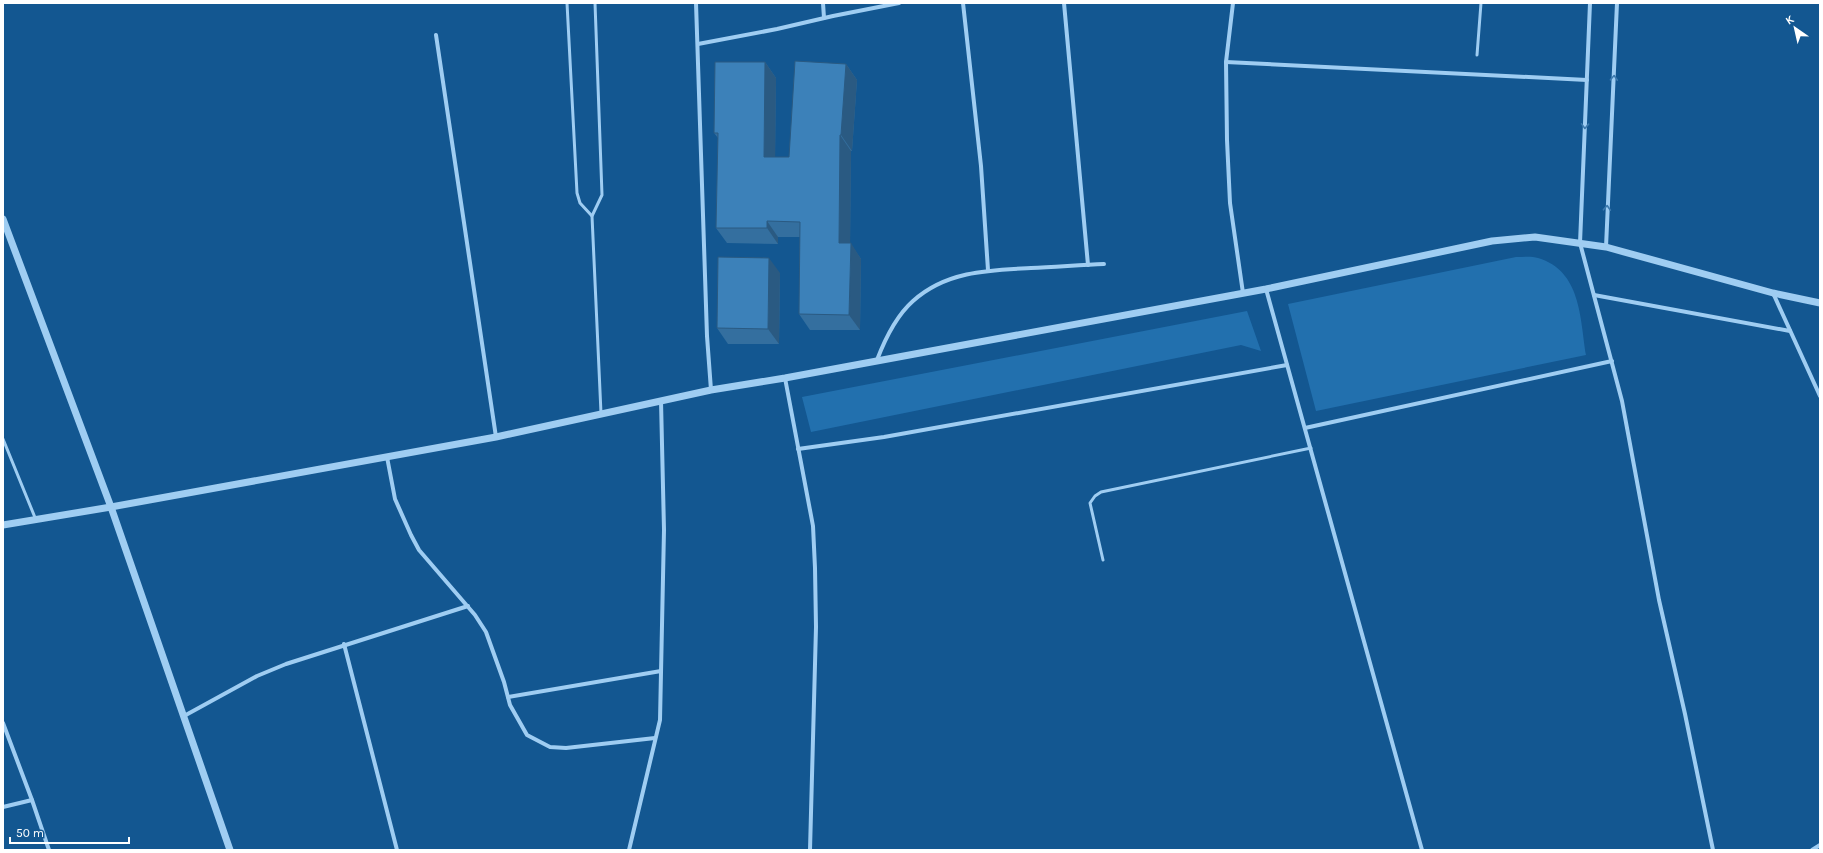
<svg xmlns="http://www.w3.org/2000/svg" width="1823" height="853" font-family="Karla,sans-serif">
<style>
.green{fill:#2270ae}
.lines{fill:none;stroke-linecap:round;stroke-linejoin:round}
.service{stroke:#9fcdf2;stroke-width:3}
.minor{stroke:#9fcdf2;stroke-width:4}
.tertiary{stroke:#9fcdf2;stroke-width:7}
.wall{fill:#346f9f}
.shaded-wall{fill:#2a5a82}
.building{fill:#3c81b9;stroke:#2a5a82}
.oneway{stroke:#3d7aae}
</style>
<rect width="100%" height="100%" fill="#135791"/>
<g class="green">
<path d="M1516 257C1523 257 1532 256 1538 258 1581 271 1580 317 1586 355L1316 411 1288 304Z"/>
<path d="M1247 311 1261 351 1241 345 811 432 802 397Z"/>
</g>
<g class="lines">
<g class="service">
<path d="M567 3 577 193 580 203 592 216"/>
<path d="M595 3 602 195 592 216 601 413"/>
<path d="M1477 55 1481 3"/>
<path d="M3 439 36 520"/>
<path d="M1103 560 1090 503 1095 496 1101 492 1311 448"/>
</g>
<g class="minor">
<path d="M696 3 707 336 711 390"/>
<path d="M823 3 824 18"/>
<path d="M963 3 981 166 988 270"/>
<path d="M1064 3 1088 265"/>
<path d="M1233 3 1226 62 1227 140 1230 203 1243 293"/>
<path d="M1590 3 1580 243 1622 401 1659 600 1685 714 1713 850"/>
<path d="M436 35 496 437"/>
<path d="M698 44 777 29 833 16 899 3"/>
<path d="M1226 62 1587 80"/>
<path d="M1606 247 1617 3"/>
<path d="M1266 289 1422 850"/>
<path d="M1773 293 1820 396"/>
<path d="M1594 295 1790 331"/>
<path d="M877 360C885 339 896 316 913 301 946 271 989 270 1031 268 1055 267 1080 265 1104 264"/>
<path d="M785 378 813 526 815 568 816 627 810 850"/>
<path d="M1305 428 1612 361"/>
<path d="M798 449 884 437 1287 365"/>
<path d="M387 457 395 499 411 535 419 550 475 615 486 632 504 682 510 705 527 735 550 747 566 748 655 738"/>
<path d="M344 644 397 850"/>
<path d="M508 697 661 671"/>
<path d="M184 716 257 676 286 664 468 606"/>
<path d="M3 723 32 800 49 850"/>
<path d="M3 807 32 800"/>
<path d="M629 850 660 720 664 530 661 401"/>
<path d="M1812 850 1820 845"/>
</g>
<g class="tertiary">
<path d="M3 219 111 507 230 850"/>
<path d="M3 525 111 507 496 437 711 390 785 378 1266 289 1492 241 1535 237 1606 247 1773 293 1820 303"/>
</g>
</g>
<g class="wall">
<path d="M765 62 776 78 775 157H789L846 64 857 80 852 151H851L850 243 861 259 860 330H810L799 314 800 237H778V244L727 243 716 228 718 138 714 133Z"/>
<path d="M780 273 779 344H728L717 328Z"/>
</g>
<g class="shaded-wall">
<path d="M765 62 776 78 775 172 764 157Z"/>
<path d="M846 64 857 80 852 151 841 135Z"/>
<path d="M840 135 851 151 850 259 839 243Z"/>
<path d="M767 221 778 237V244L767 228Z"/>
<path d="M851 243 861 259 860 330 849 315Z"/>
<path d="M769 258 780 273 779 344 768 329Z"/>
</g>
<g class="building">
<path d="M795 61 846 64 841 135H840L839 243H851L849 315 799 314 800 222 767 221V228H716L718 133H714L715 62H765L764 157H789Z"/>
<path d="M718 257 769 258 768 329 717 328Z"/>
</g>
<defs><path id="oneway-chevron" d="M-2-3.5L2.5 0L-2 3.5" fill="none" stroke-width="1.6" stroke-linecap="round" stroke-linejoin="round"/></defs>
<g class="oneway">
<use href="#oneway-chevron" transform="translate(1614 78) rotate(-87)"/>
<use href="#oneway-chevron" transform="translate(1585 126) rotate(92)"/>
<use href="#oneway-chevron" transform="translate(1607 208) rotate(-87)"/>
</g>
<rect width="1823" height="853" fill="none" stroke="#ffffff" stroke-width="8"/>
<g transform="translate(1795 28) rotate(326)" stroke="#135791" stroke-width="3" paint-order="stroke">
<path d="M0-3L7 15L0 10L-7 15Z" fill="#ffffff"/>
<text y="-6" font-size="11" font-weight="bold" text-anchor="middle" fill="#ffffff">K</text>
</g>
<path d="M10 837v6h119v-6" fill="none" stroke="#ffffff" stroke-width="2"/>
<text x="16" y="837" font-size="12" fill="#ffffff" stroke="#135791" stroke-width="3" paint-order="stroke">50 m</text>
</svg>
